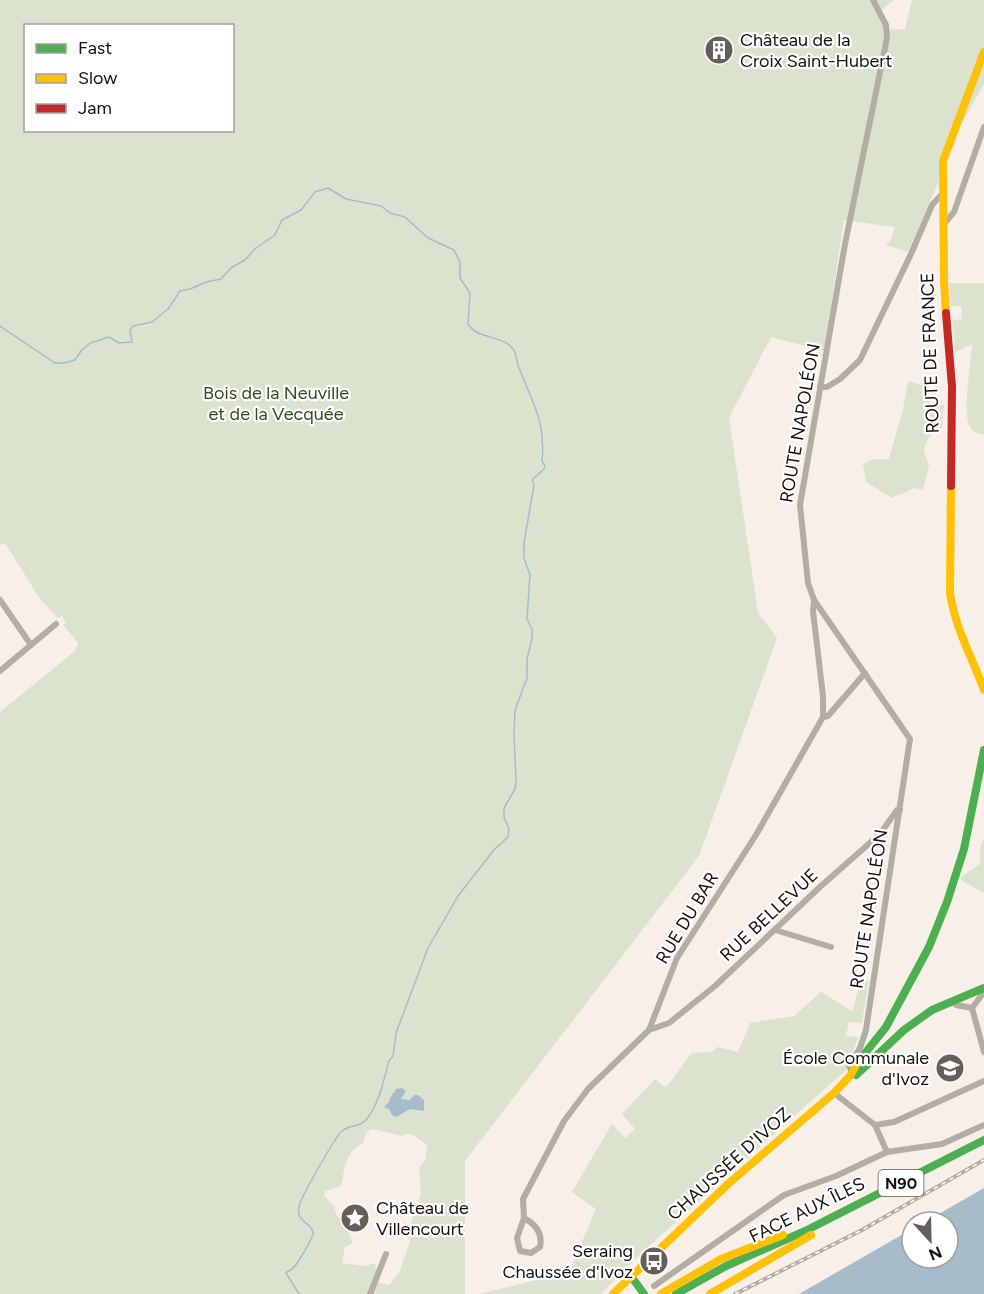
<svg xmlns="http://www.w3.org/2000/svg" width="984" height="1294" font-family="Figtree,sans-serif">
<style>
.green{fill:#dbe3ce;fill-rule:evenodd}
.water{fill:#a6bccb}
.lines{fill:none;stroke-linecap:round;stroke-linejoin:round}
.stream{stroke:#a6bccb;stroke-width:1.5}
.street{stroke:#b2aea3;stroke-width:6}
.fast{stroke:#4caf50;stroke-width:8}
.slow{stroke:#ffc107;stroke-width:8}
.jam{stroke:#c62828;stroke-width:8}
.rail-casing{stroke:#b3aea6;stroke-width:4}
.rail{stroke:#fff;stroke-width:1.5;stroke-dasharray:4.5;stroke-linecap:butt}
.labels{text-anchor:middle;stroke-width:4.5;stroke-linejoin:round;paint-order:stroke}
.shield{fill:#fff;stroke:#5c5856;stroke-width:1.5}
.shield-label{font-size:16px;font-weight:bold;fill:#16110d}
.poi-label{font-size:18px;fill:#16110d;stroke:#fff;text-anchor:start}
.street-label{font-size:18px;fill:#16110d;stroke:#fff}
.park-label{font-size:18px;fill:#304d1c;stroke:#fff}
</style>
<rect width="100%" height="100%" fill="#f7efe8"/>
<g class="green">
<path d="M0 0H894L878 13 886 30 905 29 912 0H984V84L961 125 953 123 941 155 938 183 908 252 886 245 891 239 895 227 844 220 824 351 771 337 729 418 758 613 777 638 699 856 465 1161V1294H0V712L75 651 78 643 63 625 66 623 62 616 58 618 40 599 5 543 0 545ZM26 26H232V130H26ZM372 1129 402 1136 407 1134 413 1135 427 1145 426 1158 419 1168 421 1194 407 1234 410 1241 399 1273 389 1285 377 1282 375 1263 365 1266 342 1263 345 1247 353 1243 344 1221 337 1216 334 1206 324 1196 325 1191 341 1186C345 1169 346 1150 363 1143L367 1132Z"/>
<path d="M949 283H984V435C977 433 972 432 969 425 963 408 971 363 972 344L955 352 953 320 962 319 961 306H951Z"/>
<path d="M908 381 931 388 929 403 944 405 942 429 931 435 925 445 924 451 929 465 923 490 913 488C907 494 899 493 892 498L866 482 863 464 875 459H889L903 409Z"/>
<path d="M984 838V893L961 880V877L980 864V848Z"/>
<path d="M869 979 862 1023 849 1022 846 1036 858 1037 847 1069 639 1255 601 1294H479L569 1272 596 1209 572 1192 612 1124 625 1138 635 1129 622 1114 655 1079 665 1087 669 1084 691 1054 702 1052H711L718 1047 738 1052 750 1023 794 1016 821 992 852 1011 858 990Z"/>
</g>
<g class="water">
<path d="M402 1088 406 1091 401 1099 409 1100 415 1095H418L424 1100V1111L410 1109 396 1117 392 1115 389 1109 384 1107 389 1102 390 1098 396 1089Z"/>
<path d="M984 1188V1294H799L912 1229V1258H948V1222H925Z"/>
</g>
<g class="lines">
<path class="stream" d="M0 326 55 363H64L75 360 81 351 90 343 109 337 119 343 132 342 130 330 133 326 152 322 168 309 180 291 190 289 206 282 221 279 231 268 245 260 256 248 275 235 282 220 301 210 315 192 328 188 346 199 381 206 390 213 405 217 428 238 454 250 460 262V278L470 293 468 324C477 338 494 335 508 344 518 351 515 359 519 368 533 404 546 422 542 461L545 466 544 469 532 480 534 485 524 543V558L530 575 527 619 532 629V638L527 659V678L515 710 514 735 516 782 515 789 504 808V817L509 829 508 837 493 851 458 896 428 948 396 1033 393 1056 389 1061C383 1082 380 1102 366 1120 360 1127 349 1125 342 1131 336 1135 304 1193 300 1203 293 1223 312 1221 313 1233 314 1237 296 1266 293 1268 291 1270 288 1271 286 1273L299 1294"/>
<g class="street">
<path d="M943 225 954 212 984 127"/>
<path d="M820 387H827L840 379 860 360 911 254 932 205 942 194"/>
<path d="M0 600 31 645"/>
<path d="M814 601 813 611 823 696V717L828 716 865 673"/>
<path d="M0 671 56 624"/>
<path d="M775 930 831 947"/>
<path d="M952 1001 956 1005 972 1008 984 992"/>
<path d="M972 1008 984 1052"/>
<path d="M649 1030 669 1023 715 986 821 886 880 834 897 810H900"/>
<path d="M852 1071 849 1066 860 1048 866 1030 910 739 814 600 808 583 800 505 845 244 887 38 886 25 873 0"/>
<path d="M834 1093 875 1125 894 1122 984 1081"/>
<path d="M875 1125 887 1152"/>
<path d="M524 1218C535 1224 543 1233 540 1247L531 1253 520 1251 517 1238 524 1218 523 1199 564 1121 588 1089 649 1030 677 958 756 835 823 717"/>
<path d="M654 1286 784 1195 836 1176 887 1152 942 1144 984 1125"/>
<path d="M370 1294 386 1254"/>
</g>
<g class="fast">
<path d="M858 1062 886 1027 929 947 947 902 964 849 984 750"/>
<path d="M852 1071 856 1075 904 1030 932 1010 984 988"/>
<path d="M631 1276 644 1294"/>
<path d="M676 1294 726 1266 805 1231 984 1140"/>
</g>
<g class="slow">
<path d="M946 313 944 281 943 161 984 52"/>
<path d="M951 486 950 593C955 628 972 657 984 690"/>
<path d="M613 1294 728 1184 834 1093 850 1076 858 1062"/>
<path d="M661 1294 721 1259 783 1235"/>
<path d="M710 1294 811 1235"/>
</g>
<path class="jam" d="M946 313 952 387 951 486"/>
<g class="rail-casing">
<path id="rail" d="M735 1294 862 1230 984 1160"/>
</g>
<use href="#rail" class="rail"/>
</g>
<defs>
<g id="building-disc" transform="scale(1.5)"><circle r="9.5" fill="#655f5a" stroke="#fff"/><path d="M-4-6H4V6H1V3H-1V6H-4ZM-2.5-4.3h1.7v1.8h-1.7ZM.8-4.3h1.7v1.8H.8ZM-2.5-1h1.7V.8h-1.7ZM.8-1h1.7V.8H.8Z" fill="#fff"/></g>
<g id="school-disc" transform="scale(1.5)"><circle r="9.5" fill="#655f5a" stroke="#fff"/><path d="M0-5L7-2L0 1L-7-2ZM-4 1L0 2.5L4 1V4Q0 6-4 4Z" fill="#fff"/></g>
<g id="sight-disc" transform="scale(1.5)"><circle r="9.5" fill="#655f5a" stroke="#fff"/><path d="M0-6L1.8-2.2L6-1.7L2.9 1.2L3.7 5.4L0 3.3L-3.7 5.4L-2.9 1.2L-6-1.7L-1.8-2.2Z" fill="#fff"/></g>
<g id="bus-disc" transform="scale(1.5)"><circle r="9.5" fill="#655f5a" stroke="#fff"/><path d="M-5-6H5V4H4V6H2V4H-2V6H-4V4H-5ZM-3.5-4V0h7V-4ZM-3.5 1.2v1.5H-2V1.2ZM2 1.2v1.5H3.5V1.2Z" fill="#fff"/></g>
</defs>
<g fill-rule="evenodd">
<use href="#building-disc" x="719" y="50"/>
<use href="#school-disc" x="950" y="1068"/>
<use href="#sight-disc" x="355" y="1218"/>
<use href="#bus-disc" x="654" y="1261"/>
</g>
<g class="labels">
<rect class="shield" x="878.5" y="1170" width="45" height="26" rx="4.5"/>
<g class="shield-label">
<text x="901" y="1189">N90</text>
</g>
<g class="poi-label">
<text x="740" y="46">Château de la<tspan x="740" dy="21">Croix Saint-Hubert</tspan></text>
<text x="929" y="1064" text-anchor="end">École Communale<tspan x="929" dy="21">d'Ivoz</tspan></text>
<text x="376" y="1214">Château de<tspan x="376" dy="21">Villencourt</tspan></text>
<text x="633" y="1257" text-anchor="end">Seraing<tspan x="633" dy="21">Chaussée d'Ivoz</tspan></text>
</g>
<g class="street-label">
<text transform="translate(930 353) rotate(-92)" y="6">ROUTE DE FRANCE</text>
<text transform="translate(800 423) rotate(-80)" y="6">ROUTE NAPOLÉON</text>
<text transform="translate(869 909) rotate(-81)" y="6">ROUTE NAPOLÉON</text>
<text transform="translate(769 915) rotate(-43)" y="6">RUE BELLEVUE</text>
<text transform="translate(687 918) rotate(-59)" y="6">RUE DU BAR</text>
<text transform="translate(729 1164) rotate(-42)" y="6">CHAUSSÉE D'IVOZ</text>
<text transform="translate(807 1210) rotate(-26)" y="6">FACE AUX ÎLES</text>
</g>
<g class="park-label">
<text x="276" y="399">Bois de la Neuville<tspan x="276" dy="21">et de la Vecquée</tspan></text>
</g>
</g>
<rect x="24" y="24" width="210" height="108" fill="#ffffff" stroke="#a2a09e" stroke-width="1.5"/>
<rect x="36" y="44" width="30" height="9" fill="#4caf50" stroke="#a2a09e" stroke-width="1.5"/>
<text x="78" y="54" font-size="18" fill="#16110d">Fast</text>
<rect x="36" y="74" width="30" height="9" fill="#ffc107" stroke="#a2a09e" stroke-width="1.5"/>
<text x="78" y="84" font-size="18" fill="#16110d">Slow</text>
<rect x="36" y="104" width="30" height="9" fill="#c62828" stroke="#a2a09e" stroke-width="1.5"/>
<text x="78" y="114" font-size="18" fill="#16110d">Jam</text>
<g transform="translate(930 1240) rotate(158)"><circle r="28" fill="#ffffff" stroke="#a2a09e" stroke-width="1.5"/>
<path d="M0-4.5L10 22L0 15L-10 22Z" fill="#655f5a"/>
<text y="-9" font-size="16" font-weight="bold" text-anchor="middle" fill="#16110d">N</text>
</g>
</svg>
